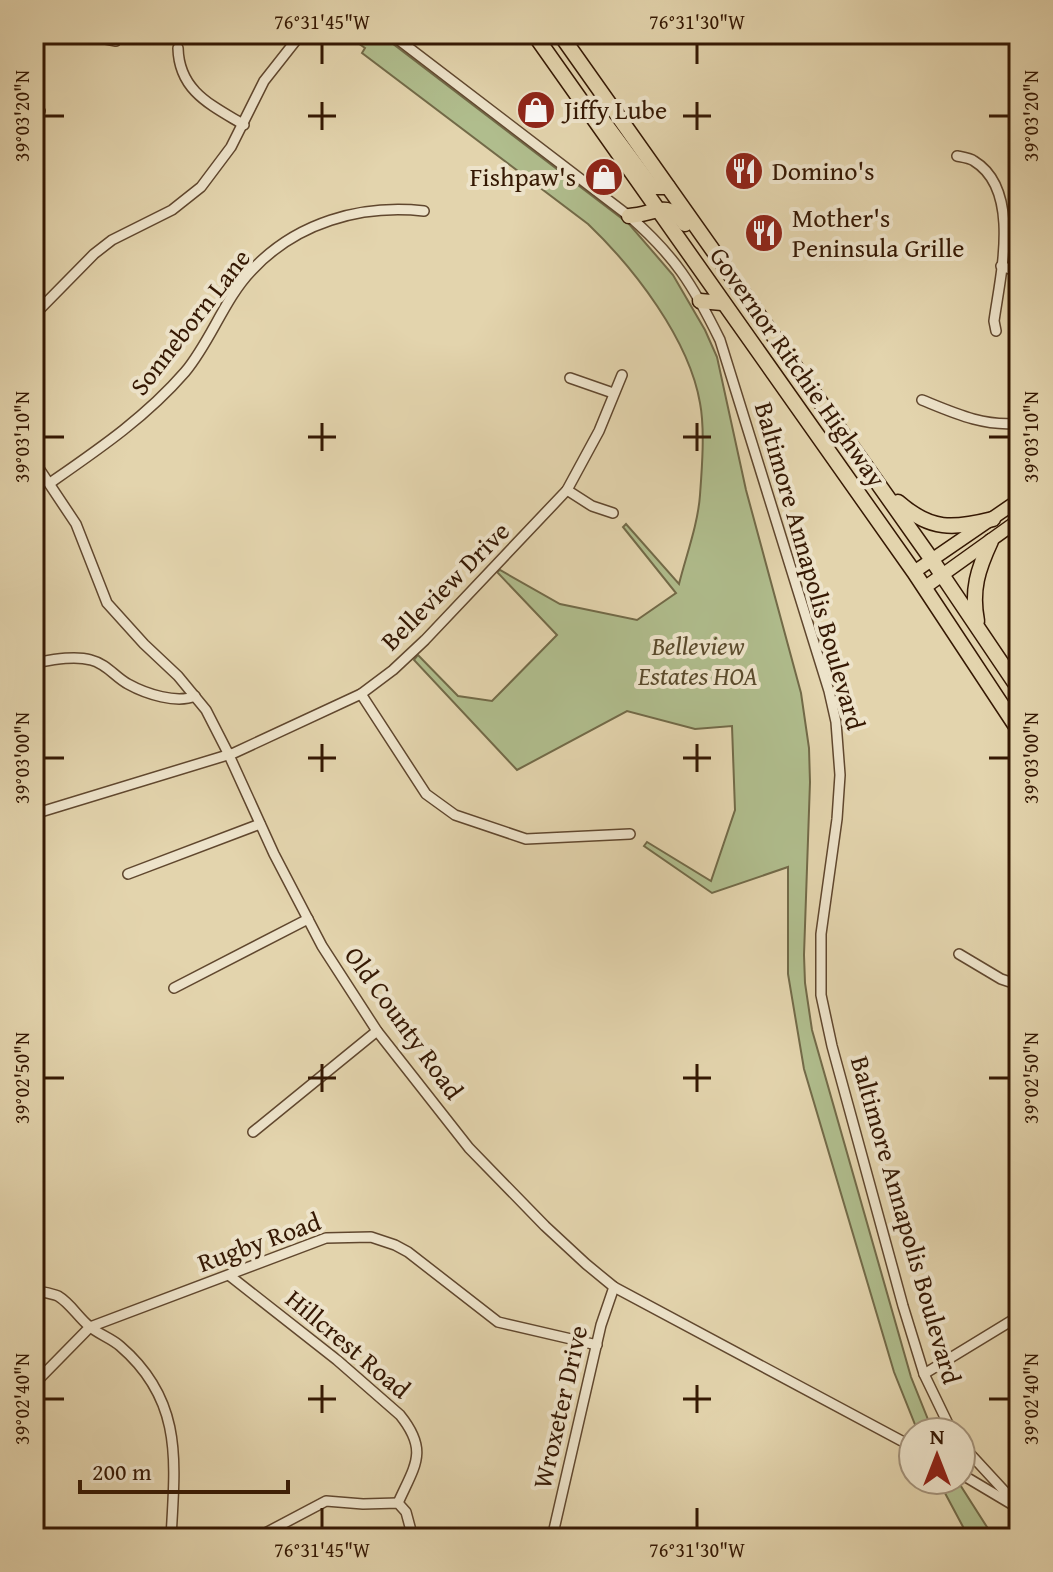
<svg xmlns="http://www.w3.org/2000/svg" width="1053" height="1572" font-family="'Gentium Book Plus',serif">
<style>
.green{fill:#b0bd8d;stroke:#726a48;stroke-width:2}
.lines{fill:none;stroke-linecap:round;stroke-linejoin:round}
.minor-casing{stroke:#60472e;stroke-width:12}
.major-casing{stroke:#351803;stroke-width:15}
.highway-casing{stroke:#351803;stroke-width:17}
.minor{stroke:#ede3ca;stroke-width:9}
.major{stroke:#e3d4ad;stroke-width:12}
.highway{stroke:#e3d4ad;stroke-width:14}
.ticks{fill:none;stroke:#351803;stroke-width:3}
.labels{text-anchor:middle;stroke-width:8;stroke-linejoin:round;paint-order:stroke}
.poi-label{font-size:26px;fill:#351803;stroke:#ede3ca;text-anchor:start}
.street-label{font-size:26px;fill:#351803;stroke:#ede3ca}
.park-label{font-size:26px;font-style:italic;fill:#5a4a2c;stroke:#ede3ca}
.neatline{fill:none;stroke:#351803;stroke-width:3}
.ticks-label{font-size:20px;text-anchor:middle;fill:#351803}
</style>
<rect width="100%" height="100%" fill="#e3d4ad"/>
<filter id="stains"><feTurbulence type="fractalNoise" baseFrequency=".0025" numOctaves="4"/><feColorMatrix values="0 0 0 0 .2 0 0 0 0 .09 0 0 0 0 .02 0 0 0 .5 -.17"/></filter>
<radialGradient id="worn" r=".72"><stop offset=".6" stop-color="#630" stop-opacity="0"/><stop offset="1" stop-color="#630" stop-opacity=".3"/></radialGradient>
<g class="green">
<path d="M345 34H380L629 224 673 275 705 330 717 357 746 490 801 693 809 748 810 782 804 955 805 983 812 1030 911 1377 933 1432H918L894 1372 804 1069 788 974V867L712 893 644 846 647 842 711 881 735 810 732 726 695 729 627 711 517 770 414 660 418 655 458 696 492 701 557 635 497 572 500 570 560 604 637 620 676 593 623 527 626 524 679 584C686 556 698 524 700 495 702 468 705 429 700 403 689 339 634 268 588 224L362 53 365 48Z"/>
<path d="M938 1480H957L994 1538H969Z"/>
</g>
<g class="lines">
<g class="minor-casing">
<g id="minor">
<path d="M80 34 116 41"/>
<path d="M391 34 629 216C675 256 693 285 720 340L829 691 836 722 840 775 837 819 821 934V995L832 1046 903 1306 924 1374 952 1432"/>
<path d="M178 48C179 91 211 105 244 125"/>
<path d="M34 110 40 111"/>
<path d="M957 156C962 157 970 158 974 161 1022 190 1000 277 994 321L996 331"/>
<path d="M1001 266 1019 272"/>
<path d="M34 315 94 254 112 240 172 210 201 187 231 147 264 81 301 34"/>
<path d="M570 378 613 393"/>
<path d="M922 400C954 413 984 427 1019 423"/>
<path d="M34 461 76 524 107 603 144 644 178 676 206 710 228 753 274 854 322 946 377 1031 469 1148 545 1226 586 1264 614 1287 913 1447"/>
<path d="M50 483C99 449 146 417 185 372 211 341 224 299 252 270 296 223 360 204 424 211"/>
<path d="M567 490 592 506 613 513"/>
<path d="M34 663C51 660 74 655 91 660 107 664 115 677 128 684 146 694 177 704 195 696"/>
<path d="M361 694 426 794 455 815 526 839 630 834"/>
<path d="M34 814 234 753 361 694 393 670 425 640 567 490 599 431 622 375"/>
<path d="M128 874 260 824"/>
<path d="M959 954 1001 979 1019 985"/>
<path d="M174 988 308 919"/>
<path d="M253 1132 377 1031"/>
<path d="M230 1276 337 1360 400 1415C429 1451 415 1465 398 1503"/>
<path d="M34 1290C41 1292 51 1293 58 1296 70 1303 78 1317 89 1326 98 1334 111 1338 120 1346 184 1401 175 1462 171 1538"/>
<path d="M924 1374 1019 1316"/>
<path d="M34 1384 90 1327 326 1238 371 1237 395 1245 408 1252 498 1322 597 1345"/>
<path d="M961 1444 1019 1507"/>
<path d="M961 1474 1013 1505"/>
<path d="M256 1538 326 1501 363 1504 398 1503 406 1512 413 1538"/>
<path d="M552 1538 601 1325 614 1287"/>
</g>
</g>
<g class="major-casing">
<g id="major">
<path d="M914 572 1019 500"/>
<path d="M924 588 1019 520"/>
</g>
</g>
<g class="highway-casing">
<g id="highway">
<path d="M534 34 914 572 1019 731"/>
<path d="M560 34 932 560 1019 689"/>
<path d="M603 121 652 187H668"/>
<path d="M629 216C654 215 666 198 685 224"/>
<path d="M700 301 722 303"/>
<path d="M898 502C931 531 953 529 993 519"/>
<path d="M977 621C971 590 978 569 991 541"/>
</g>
</g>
<use href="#minor" class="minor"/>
<use href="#major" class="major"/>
<use href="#highway" class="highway"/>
</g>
<path class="ticks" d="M322 44V64M697 44V64M322 102V130M697 102V130M44 116H64M308 116H336M683 116H711M989 116H1009M322 423V451M697 423V451M44 437H64M308 437H336M683 437H711M989 437H1009M322 744V772M697 744V772M44 758H64M308 758H336M683 758H711M989 758H1009M322 1064V1092M697 1064V1092M44 1078H64M308 1078H336M683 1078H711M989 1078H1009M322 1385V1413M697 1385V1413M44 1399H64M308 1399H336M683 1399H711M989 1399H1009M322 1508V1528M697 1508V1528"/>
<defs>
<g id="shop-disc" transform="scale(2)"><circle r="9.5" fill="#8f2418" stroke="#ede3ca"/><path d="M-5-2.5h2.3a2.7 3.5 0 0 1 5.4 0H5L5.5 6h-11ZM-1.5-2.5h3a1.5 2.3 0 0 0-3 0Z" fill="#fff"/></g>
<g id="restaurant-disc" transform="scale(2)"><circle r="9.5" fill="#8f2418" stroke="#ede3ca"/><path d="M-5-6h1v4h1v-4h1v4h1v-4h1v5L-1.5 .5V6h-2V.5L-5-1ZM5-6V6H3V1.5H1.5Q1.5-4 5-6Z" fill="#fff"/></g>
</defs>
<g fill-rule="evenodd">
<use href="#shop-disc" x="536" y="110"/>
<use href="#restaurant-disc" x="744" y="171"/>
<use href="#shop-disc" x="604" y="177"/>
<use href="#restaurant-disc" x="764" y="233"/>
</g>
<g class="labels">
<g class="poi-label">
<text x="564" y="119">Jiffy Lube</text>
<text x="772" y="180">Domino's</text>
<text x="576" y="186" text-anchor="end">Fishpaw's</text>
<text x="792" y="227">Mother's<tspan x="792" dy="30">Peninsula Grille</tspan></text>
</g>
<g class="street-label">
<text transform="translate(190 322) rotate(-52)" y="9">Sonneborn Lane</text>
<text transform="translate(798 367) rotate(55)" y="9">Governor Ritchie Highway</text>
<text transform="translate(810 566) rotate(74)" y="9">Baltimore Annapolis Boulevard</text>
<text transform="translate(445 586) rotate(-45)" y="9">Belleview Drive</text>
<text transform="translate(404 1023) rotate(54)" y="9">Old County Road</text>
<text transform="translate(906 1220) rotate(74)" y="9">Baltimore Annapolis Boulevard</text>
<text transform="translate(259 1242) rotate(-20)" y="9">Rugby Road</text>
<text transform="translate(348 1344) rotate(40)" y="9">Hillcrest Road</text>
<text transform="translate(560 1407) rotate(-77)" y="9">Wroxeter Drive</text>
</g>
<g class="park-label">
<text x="698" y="655">Belleview<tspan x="698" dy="30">Estates HOA</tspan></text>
</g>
</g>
<rect width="1053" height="1572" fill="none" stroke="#e3d4ad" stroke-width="88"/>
<g transform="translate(937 1456)"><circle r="38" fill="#ede3ca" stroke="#a3927a" stroke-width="2"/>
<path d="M0-6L14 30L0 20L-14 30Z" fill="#8f2418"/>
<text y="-12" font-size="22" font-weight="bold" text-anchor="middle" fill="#351803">N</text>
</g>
<path d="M80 1480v12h208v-12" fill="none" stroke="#351803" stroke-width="4"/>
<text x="92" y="1480" font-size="24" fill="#351803" stroke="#ede3ca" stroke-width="6" paint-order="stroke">200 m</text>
<rect x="44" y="44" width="965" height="1484" class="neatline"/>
<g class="ticks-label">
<text x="322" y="29">76°31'45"W</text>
<text x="697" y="29">76°31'30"W</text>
<text transform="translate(22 116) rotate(-90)" y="7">39°03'20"N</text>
<text transform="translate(1031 116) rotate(-90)" y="7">39°03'20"N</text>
<text transform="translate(22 437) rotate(-90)" y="7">39°03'10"N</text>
<text transform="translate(1031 437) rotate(-90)" y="7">39°03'10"N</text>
<text transform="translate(22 758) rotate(-90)" y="7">39°03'00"N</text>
<text transform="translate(1031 758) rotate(-90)" y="7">39°03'00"N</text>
<text transform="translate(22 1078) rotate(-90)" y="7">39°02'50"N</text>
<text transform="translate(1031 1078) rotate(-90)" y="7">39°02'50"N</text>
<text transform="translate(22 1399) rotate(-90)" y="7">39°02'40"N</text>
<text transform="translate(1031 1399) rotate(-90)" y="7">39°02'40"N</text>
<text x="322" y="1557">76°31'45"W</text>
<text x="697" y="1557">76°31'30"W</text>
</g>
<rect width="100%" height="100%" filter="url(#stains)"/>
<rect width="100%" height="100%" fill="url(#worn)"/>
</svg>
